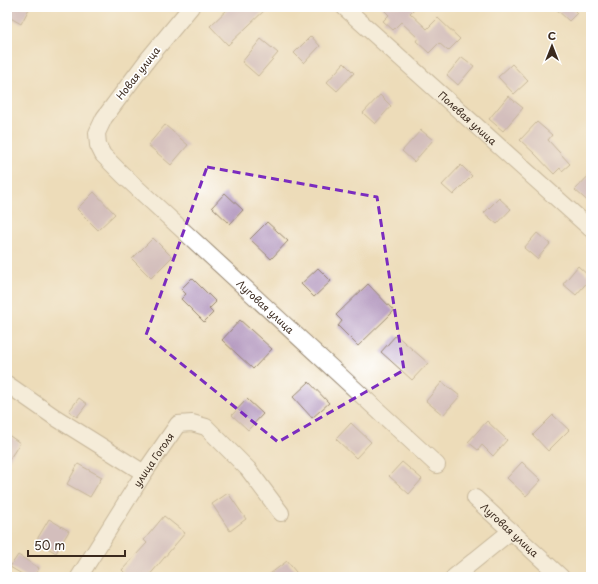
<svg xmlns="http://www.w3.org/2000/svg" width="598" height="584" font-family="'Playpen Sans',sans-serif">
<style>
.building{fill:#b499bf}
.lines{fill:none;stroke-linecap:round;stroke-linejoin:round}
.minor-casing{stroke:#94836c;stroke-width:18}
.minor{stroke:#fff;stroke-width:16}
.marked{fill:none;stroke:#7b2cbf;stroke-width:3;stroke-dasharray:8 5;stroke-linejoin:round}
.labels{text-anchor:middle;stroke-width:3.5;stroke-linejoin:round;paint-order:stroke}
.street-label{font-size:10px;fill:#3b2a1e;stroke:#fff}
</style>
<rect width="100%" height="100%" fill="#fff"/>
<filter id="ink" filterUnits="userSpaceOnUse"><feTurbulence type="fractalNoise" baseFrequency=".025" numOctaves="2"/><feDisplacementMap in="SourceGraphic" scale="8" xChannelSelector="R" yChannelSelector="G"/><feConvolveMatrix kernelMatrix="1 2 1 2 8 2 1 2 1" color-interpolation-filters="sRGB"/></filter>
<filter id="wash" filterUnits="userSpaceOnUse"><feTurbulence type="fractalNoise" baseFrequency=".012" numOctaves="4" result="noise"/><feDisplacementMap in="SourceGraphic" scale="16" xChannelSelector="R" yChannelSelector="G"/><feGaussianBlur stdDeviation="0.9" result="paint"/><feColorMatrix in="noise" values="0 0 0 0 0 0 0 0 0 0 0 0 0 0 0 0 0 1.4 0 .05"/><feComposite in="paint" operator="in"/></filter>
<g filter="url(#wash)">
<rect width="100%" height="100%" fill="#eddcb9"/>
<g id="blocks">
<g class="building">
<path d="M7 7H30L21 24 7 16Z"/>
<path d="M230 7H268L228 45 210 26Z"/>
<path d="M381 7H416L410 13 427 29 438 18 460 39 448 51 439 43 429 53 416 41 418 38 401 22 393 30 383 21 389 15Z"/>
<path d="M554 7H571L577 13 569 21Z"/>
<path d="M311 36 320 46 304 63 294 53Z"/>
<path d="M261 39 278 53 258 76 242 62Z"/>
<path d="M462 57 474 66 458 85 447 75Z"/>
<path d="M344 63 354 73 337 91 327 82Z"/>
<path d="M512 64 528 81 514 94 498 77Z"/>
<path d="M380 95 391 106 375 124 363 113Z"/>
<path d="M508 96 523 108 503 131 489 119Z"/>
<path d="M537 122 552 135 548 140 570 164 562 171 560 168 554 174 535 154 520 140Z"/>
<path d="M165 125 188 145 171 165 148 145Z"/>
<path d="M421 130 433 140 414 162 402 151Z"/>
<path d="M461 165 472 176 453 195 442 185Z"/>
<path d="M591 173V204L575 190Z"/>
<path d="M94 192 115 214 98 230 77 209Z"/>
<path d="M225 193 243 210 230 224 212 207Z"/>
<path d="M499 198 511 209 497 224 484 213Z"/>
<path d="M267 222 288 241 271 259 250 239Z"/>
<path d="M537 233 550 244 537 259 524 248Z"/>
<path d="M153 238 172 257 151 278 132 259Z"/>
<path d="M578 266 591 278 576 295 563 284Z"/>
<path d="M318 268 331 281 314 297 301 284Z"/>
<path d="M192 278 216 302 209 309 213 313 204 322 181 299 186 294 181 289Z"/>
<path d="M368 284 394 311 358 346 338 326 342 321 336 315Z"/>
<path d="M240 320 272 349 253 369 222 340Z"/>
<path d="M396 335 428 363 412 380 381 352Z"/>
<path d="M309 382 329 403 312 418 293 397Z"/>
<path d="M442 382 460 396 443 415 426 401Z"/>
<path d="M79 398 87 404 77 417 69 411Z"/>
<path d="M247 399 263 414 248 430 232 415Z"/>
<path d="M553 415 569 430 548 451 533 435Z"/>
<path d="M487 421 507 440 493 456 482 445 478 450 468 442Z"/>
<path d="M351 423 371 442 356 458 336 439Z"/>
<path d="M7 434 20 443 7 463Z"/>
<path d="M402 462 422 479 409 494 389 476Z"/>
<path d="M522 462 541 480 526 496 507 478Z"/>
<path d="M78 464 102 477 90 497 67 484Z"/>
<path d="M228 493 246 519 230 531 212 504Z"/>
<path d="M164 516 185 533 148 577H129L122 570 147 543 144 540Z"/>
<path d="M49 519 69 531 56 553 36 541Z"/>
<path d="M18 555 39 568 34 577H27L10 567Z"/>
<path d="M287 561 300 577H266Z"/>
</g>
</g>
</g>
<g filter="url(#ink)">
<use href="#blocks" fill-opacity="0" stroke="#94836c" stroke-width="1"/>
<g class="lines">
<g class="minor-casing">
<g id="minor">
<path id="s1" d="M191 7 148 59 104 118 97 133 98 145 103 155 124 176 437 465"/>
<path id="s2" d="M344 7 591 229"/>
<path d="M7 384 53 416 144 473"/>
<path id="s3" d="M475 498 561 577"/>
<path id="s4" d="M79 577 144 473 178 424 192 423 206 427 248 469 281 513"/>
<path d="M454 577 511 531"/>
</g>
</g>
<use href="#minor" class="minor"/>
</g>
</g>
<path d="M0 0H598V584H0ZM207 167 377 197 404 370 278 442 146 335Z" fill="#eddcb9" fill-opacity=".55" fill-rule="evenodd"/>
<path class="marked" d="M207 167 377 197 404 370 278 442 146 335Z"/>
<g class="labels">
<g class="street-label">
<text transform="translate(138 73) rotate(-52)" y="4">Новая улица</text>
<text dy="4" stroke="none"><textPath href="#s2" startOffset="166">Полевая улица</textPath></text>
<text dy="4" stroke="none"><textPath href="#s1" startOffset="403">Луговая улица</textPath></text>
<text dy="4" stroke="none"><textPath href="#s4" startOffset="139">улица Гоголя</textPath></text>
<text dy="4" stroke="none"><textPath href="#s3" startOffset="47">Луговая улица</textPath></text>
</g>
</g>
<rect width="598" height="584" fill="none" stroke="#fff" stroke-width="24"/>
<g transform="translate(552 46)" stroke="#ffffff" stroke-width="3" paint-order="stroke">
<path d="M0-3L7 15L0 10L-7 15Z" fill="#3b2a1e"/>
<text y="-6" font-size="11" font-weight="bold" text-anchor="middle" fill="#3b2a1e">С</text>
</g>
<path d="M28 550v6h97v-6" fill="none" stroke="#3b2a1e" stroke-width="2"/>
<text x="34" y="550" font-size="12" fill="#3b2a1e" stroke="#ffffff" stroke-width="3" paint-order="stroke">50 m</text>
</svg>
